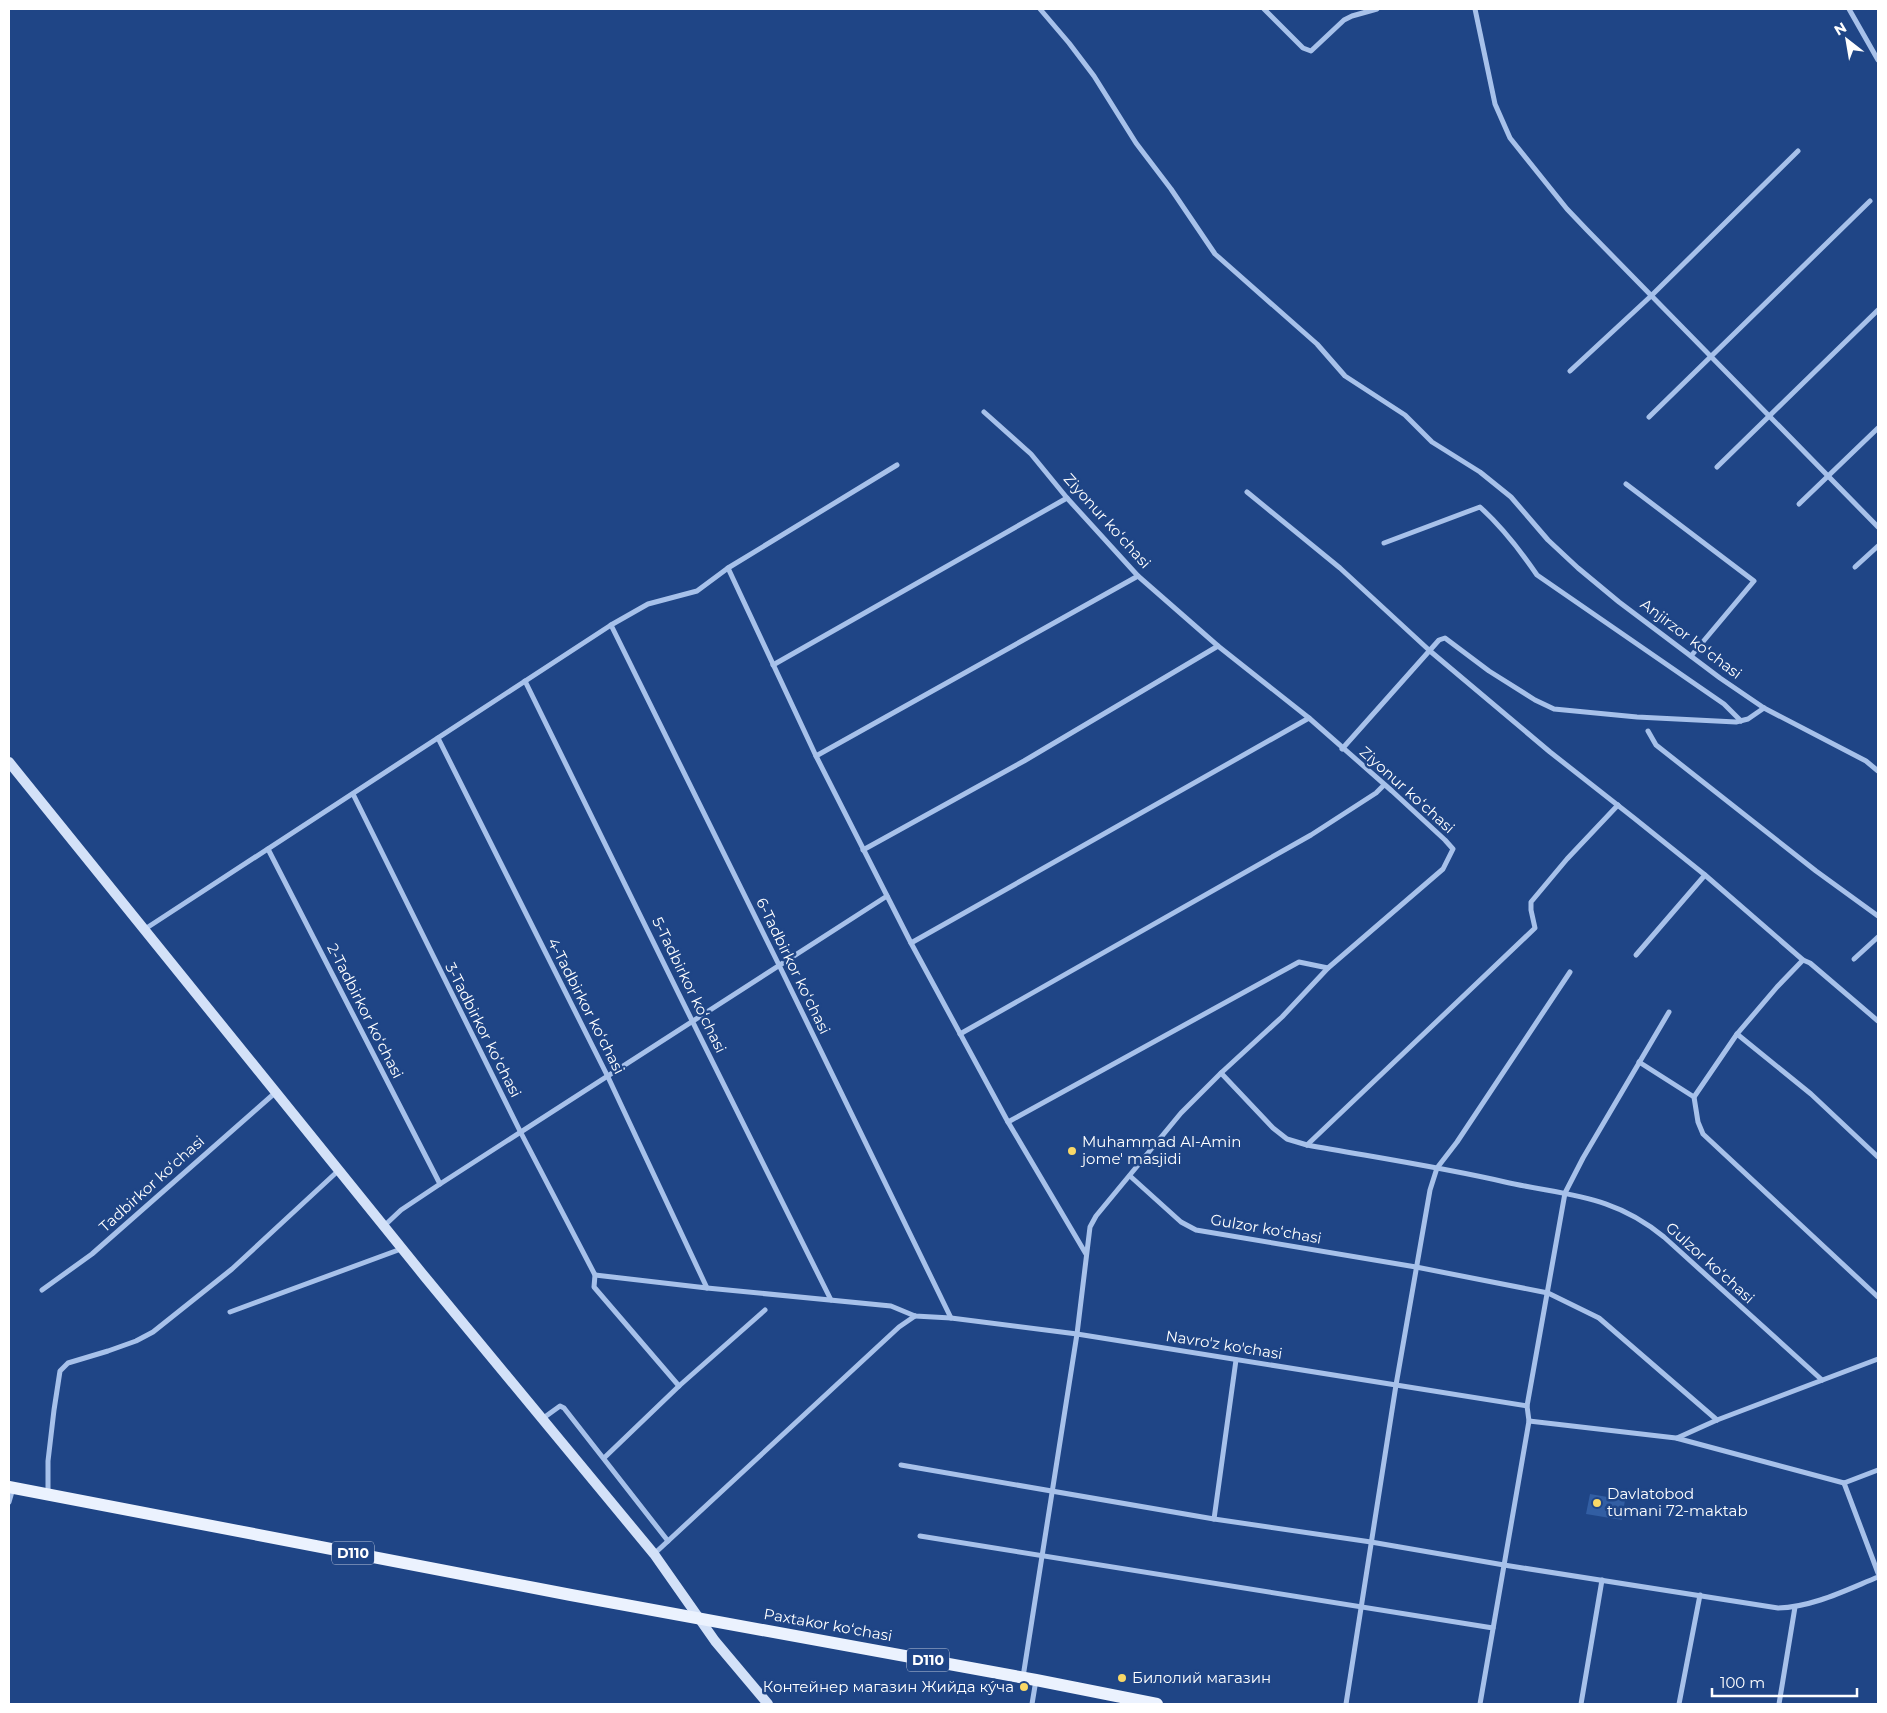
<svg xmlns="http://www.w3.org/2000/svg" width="1887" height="1713" font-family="Montserrat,sans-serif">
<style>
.green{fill:#325ea3}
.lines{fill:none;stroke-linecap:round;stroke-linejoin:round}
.street{stroke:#a7c1ea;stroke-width:5}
.secondary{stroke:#d3e1f8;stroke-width:10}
.primary{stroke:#ebf2fe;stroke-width:12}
.poi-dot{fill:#f9d867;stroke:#1f4586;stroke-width:2}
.labels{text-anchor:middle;stroke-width:5;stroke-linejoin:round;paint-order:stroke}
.shield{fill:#1f4586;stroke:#bcc7db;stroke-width:1}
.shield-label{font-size:14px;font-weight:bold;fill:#fff}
.street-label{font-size:15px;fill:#fff;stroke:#1f4586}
.poi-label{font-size:15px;fill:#fff;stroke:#1f4586;text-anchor:start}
</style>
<rect width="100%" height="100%" fill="#1f4586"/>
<path class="green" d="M1590 1494 1625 1500 1622 1520 1586 1514Z"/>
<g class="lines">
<g class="street">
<path d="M1040 9 1069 43 1094 76 1136 143 1171 189 1215 254 1317 344 1345 376 1405 415 1432 442 1480 472 1511 497 1548 540 1578 568 1619 602 1720 678 1764 708 1866 761 1878 771"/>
<path d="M1264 9 1303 48 1311 51 1344 20 1352 16 1377 9"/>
<path d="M1475 9 1495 104 1510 138 1567 209 1587 230 1878 527"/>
<path d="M1849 9 1878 60"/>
<path d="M1570 371 1651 296 1798 151"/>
<path d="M984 412 1031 454 1067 498 1138 576 1218 646 1309 718 1392 791 1445 840 1453 849 1443 869 1328 968 1282 1017 1221 1073 1181 1113 1096 1216 1090 1227 1077 1334 1023 1677"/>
<path d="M1649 417 1870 201"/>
<path d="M1717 467 1878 310"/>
<path d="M1626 484 1754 581 1691 656"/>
<path d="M1247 492 1340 568 1430 651 1550 752 1634 818 1705 875 1803 960 1777 987 1737 1034"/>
<path d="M1799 504 1878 428"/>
<path d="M1384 543 1480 507C1502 527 1520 550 1537 575L1724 704 1741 721"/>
<path d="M1855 567 1878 546"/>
<path d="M728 568 816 756 911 943 1008 1122 1086 1254"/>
<path d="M611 625 779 965 951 1318"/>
<path d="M773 665 1067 498"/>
<path d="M525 681C626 888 728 1094 831 1300"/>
<path d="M1648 731 1656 745 1816 871 1878 916"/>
<path d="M438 738 608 1077 707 1288"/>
<path d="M1342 749 1439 640 1445 638 1489 671 1535 700 1554 709 1637 717 1736 722 1748 719 1764 708"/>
<path d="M816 756 1138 576"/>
<path d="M353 794 521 1133 595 1275 594 1287 679 1386"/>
<path d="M268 849 440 1184"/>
<path d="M863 850 1024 761 1218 646"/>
<path d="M145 929 611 625 648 604 697 591 728 568 897 465"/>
<path d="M911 943 1309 718"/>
<path d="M1636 955 1705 875"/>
<path d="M1854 959 1878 937"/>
<path d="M1803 960 1810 963 1878 1021"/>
<path d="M960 1034 1311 835 1376 793 1384 785"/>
<path d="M1639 1062 1694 1097 1698 1122 1703 1134 1878 1297"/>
<path d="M1221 1073 1273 1128 1287 1139 1307 1145C1373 1157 1440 1167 1505 1182 1567 1196 1612 1194 1664 1237L1822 1380"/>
<path d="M1694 1097 1737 1034 1811 1094 1878 1157"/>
<path d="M1008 1122 1299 962 1328 968"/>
<path d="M1307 1145 1535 928 1531 910V902L1567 859 1618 805"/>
<path d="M1130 1176 1181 1222 1196 1230 1416 1267 1548 1293 1599 1318 1717 1420"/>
<path d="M384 1226 401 1210 440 1184 887 896"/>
<path d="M595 1275 707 1288 891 1306 915 1316 951 1318 1077 1334 1527 1406"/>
<path d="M42 1290 92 1254 276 1092"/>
<path d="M230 1312 401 1249"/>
<path d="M542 1419 560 1406 564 1408 668 1541"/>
<path d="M1529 1421 1676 1438 1844 1483"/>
<path d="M1677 1438 1717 1420 1878 1359"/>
<path d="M604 1458 679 1386 765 1310"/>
<path d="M901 1465 1214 1519 1371 1542 1504 1565 1778 1608C1813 1607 1846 1590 1878 1577"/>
<path d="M1844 1483 1878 1573"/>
<path d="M1844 1483 1878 1470"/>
<path d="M48 1494V1461L54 1410 60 1371 68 1363 108 1351 136 1341 153 1332 232 1269 339 1170"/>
<path d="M9 1502 13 1488"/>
<path d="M1214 1519 1236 1360"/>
<path d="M920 1536 1493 1628"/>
<path d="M654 1554 899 1327 915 1316"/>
<path d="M1032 1704 1036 1680"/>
<path d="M1346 1704 1396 1385 1430 1190 1437 1168 1457 1142 1570 972"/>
<path d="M1480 1704 1529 1421 1527 1406 1565 1193 1583 1158 1669 1012"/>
<path d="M1581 1704 1602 1580"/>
<path d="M1679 1704 1700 1595"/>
<path d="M1779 1704 1795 1607"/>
</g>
<path class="secondary" d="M9 762 425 1277 654 1554 715 1641 768 1704"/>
<path class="primary" d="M9 1487 571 1595 1036 1680 1157 1704"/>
</g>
<g class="poi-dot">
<circle cx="1072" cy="1151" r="5"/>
<circle cx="1597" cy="1503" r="5"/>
<circle cx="1122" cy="1678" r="5"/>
<circle cx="1024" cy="1687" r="5"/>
</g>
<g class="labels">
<g class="shield">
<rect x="332" y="1541.5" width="42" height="23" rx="4"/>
<rect x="907" y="1648.5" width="42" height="23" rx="4"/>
</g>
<g class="shield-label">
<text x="353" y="1558">D110</text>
<text x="928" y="1665">D110</text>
</g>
<g class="street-label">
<text transform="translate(1107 521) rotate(48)" y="5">Ziyonur koʻchasi</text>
<text transform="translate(1691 639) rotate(37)" y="5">Anjirzor koʻchasi</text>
<text transform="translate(1407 790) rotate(42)" y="5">Ziyonur koʻchasi</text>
<text transform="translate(793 966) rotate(64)" y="5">6-Tadbirkor koʻchasi</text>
<text transform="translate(689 985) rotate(64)" y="5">5-Tadbirkor koʻchasi</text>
<text transform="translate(586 1006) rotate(63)" y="5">4-Tadbirkor koʻchasi</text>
<text transform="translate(365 1011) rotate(63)" y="5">2-Tadbirkor koʻchasi</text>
<text transform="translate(483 1030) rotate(63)" y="5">3-Tadbirkor koʻchasi</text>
<text transform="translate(152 1184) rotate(-42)" y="5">Tadbirkor koʻchasi</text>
<text transform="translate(1266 1229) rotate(10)" y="5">Gulzor koʻchasi</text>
<text transform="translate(1710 1263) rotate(42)" y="5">Gulzor koʻchasi</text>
<text transform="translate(1224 1345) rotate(9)" y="5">Navro'z ko'chasi</text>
<text transform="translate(828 1625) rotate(10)" y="5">Paxtakor koʻchasi</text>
</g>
<g class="poi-label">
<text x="1082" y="1147">Muhammad Al-Amin<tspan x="1082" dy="17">jome' masjidi</tspan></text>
<text x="1607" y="1499">Davlatobod<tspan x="1607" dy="17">tumani 72-maktab</tspan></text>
<text x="1132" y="1683">Билолий магазин</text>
<text x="1014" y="1692" text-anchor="end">Контейнер магазин Жийда ку́ча</text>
</g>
</g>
<rect width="1887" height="1713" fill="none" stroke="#ffffff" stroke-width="20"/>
<g transform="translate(1847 40) rotate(329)" stroke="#1f4586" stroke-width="4" paint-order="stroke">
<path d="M0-4L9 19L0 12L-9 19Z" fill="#ffffff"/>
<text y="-8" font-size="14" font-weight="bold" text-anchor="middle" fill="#ffffff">N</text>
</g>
<path d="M1712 1688v8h145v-8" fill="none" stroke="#ffffff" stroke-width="2.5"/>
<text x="1720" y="1688" font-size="15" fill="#ffffff" stroke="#1f4586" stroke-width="4" paint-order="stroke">100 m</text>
</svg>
